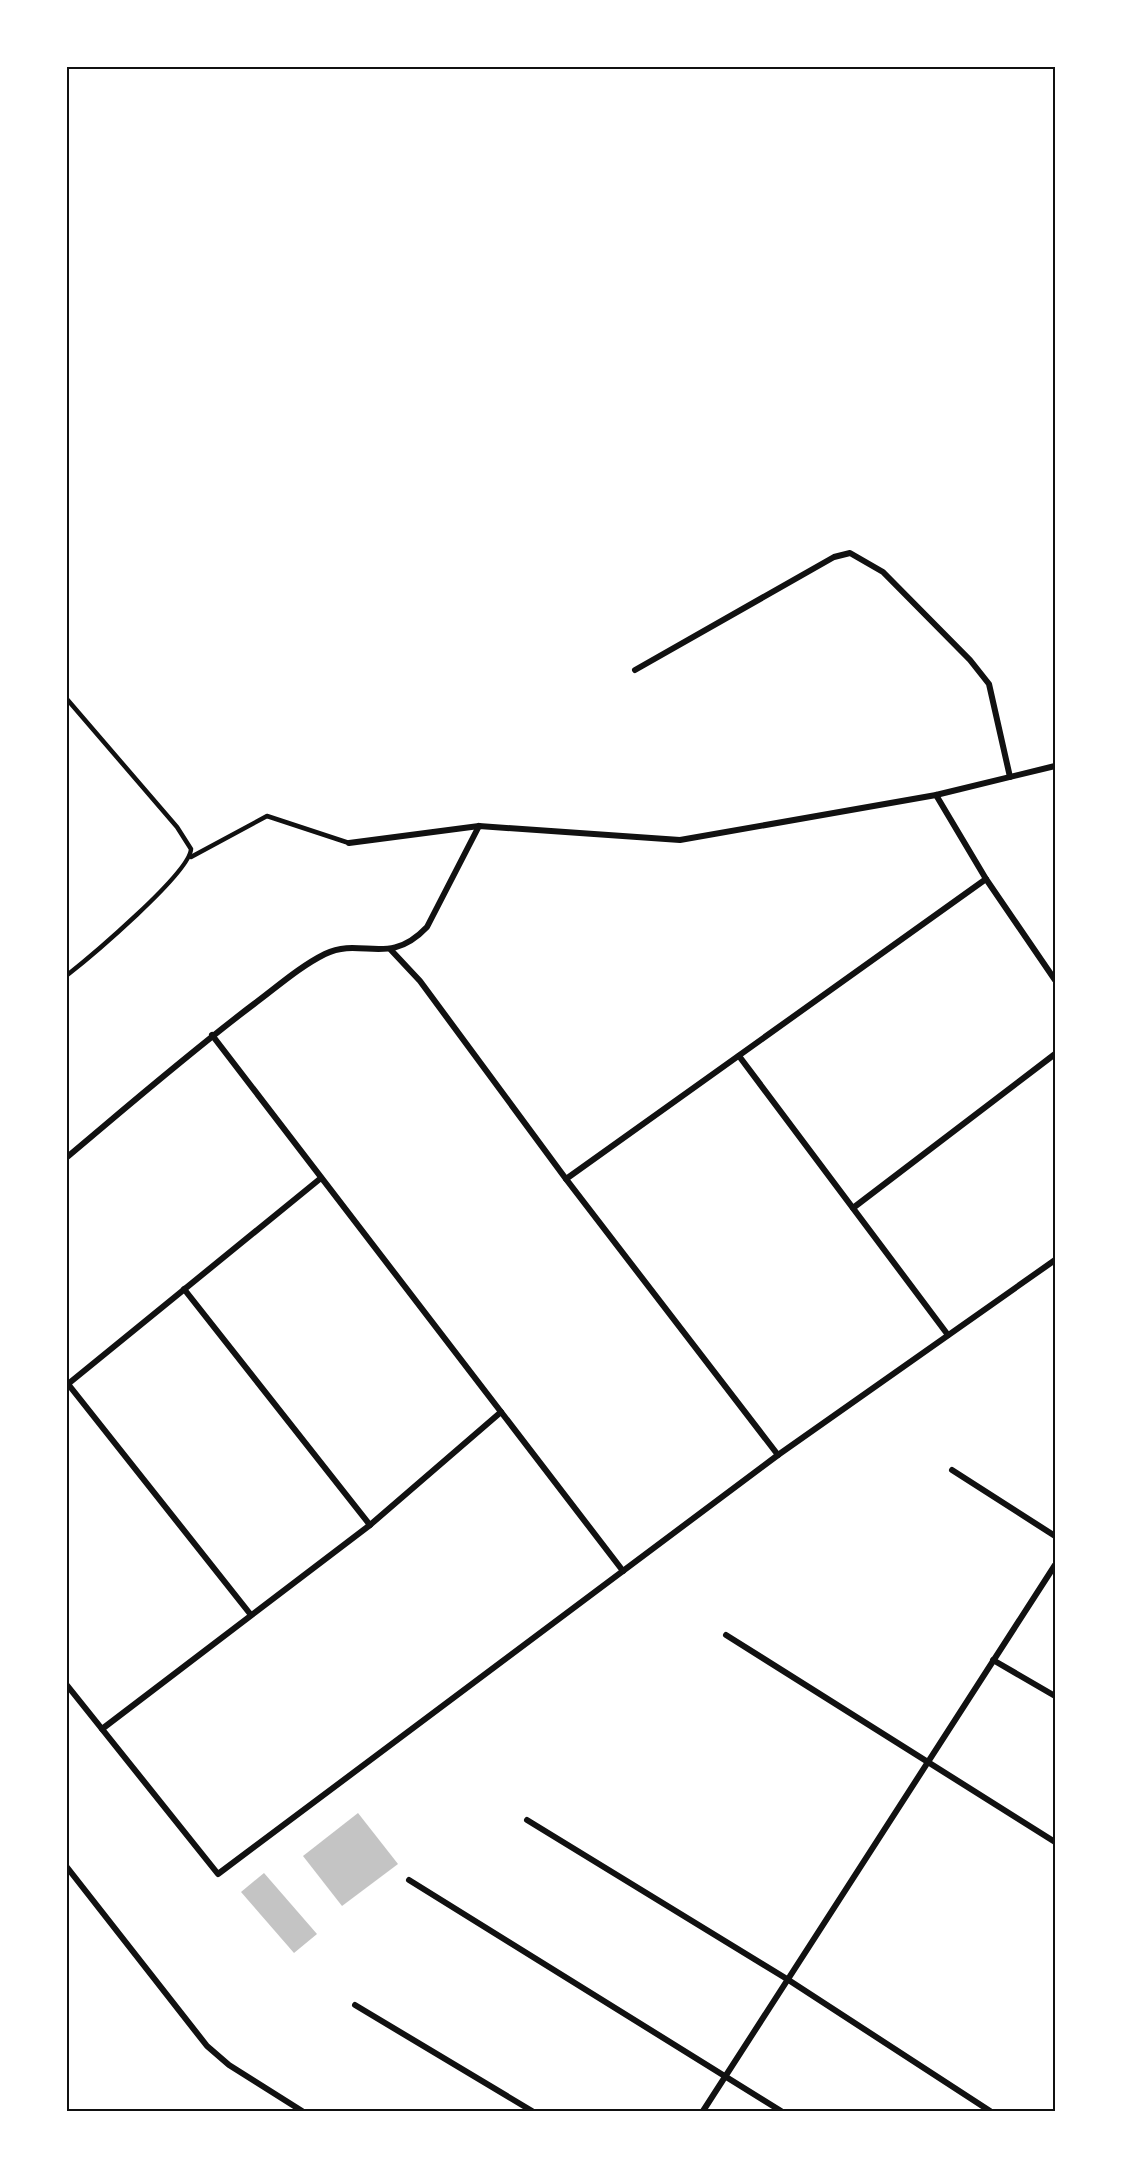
<svg xmlns="http://www.w3.org/2000/svg" width="1121" height="2177" font-family="Montserrat,sans-serif">
<style>
.building{fill:#c4c4c4}
.lines{fill:none;stroke-linecap:round;stroke-linejoin:round}
.service{stroke:#111;stroke-width:4.5}
.minor{stroke:#111;stroke-width:6}
.neatline{fill:none;stroke:#111;stroke-width:2}
</style>
<rect width="100%" height="100%" fill="#fff"/>
<g class="building">
<path d="M358 1813 398 1864 342 1906 303 1856Z"/>
<path d="M264 1873 317 1934 294 1953 241 1892Z"/>
</g>
<g class="lines">
<g class="service">
<path d="M66 698 177 827 191 849C190 873 89 958 66 976"/>
<path d="M191 857 267 816 349 843"/>
</g>
<g class="minor">
<path d="M635 670 834 557 850 553 883 572 970 660 989 684 1010 777"/>
<path d="M936 795 986 879 1055 980"/>
<path d="M349 843 479 826 680 840 936 795 1055 766"/>
<path d="M391 950 420 981 566 1179 778 1455"/>
<path d="M212 1035 623 1571"/>
<path d="M739 1056 948 1335"/>
<path d="M66 1158C128 1106 189 1053 254 1004 277 987 299 967 325 954 362 936 388 968 427 927L479 826"/>
<path d="M566 1179 986 879"/>
<path d="M853 1208 1055 1054"/>
<path d="M952 1470 1055 1536"/>
<path d="M370 1525 501 1412"/>
<path d="M251 1615 68 1384 321 1178"/>
<path d="M726 1635 1055 1842"/>
<path d="M993 1660 1055 1696"/>
<path d="M66 1684 218 1874 778 1455 1055 1260"/>
<path d="M102 1729 370 1525 184 1289"/>
<path d="M527 1820 787 1979 990 2111"/>
<path d="M66 1866 207 2046 229 2065 302 2111"/>
<path d="M409 1880 781 2111"/>
<path d="M355 2005 532 2111"/>
<path d="M703 2111 1055 1565"/>
</g>
</g>
<rect width="1121" height="2177" fill="none" stroke="#ffffff" stroke-width="135"/>
<rect x="68" y="68" width="986" height="2042" class="neatline"/>
</svg>
